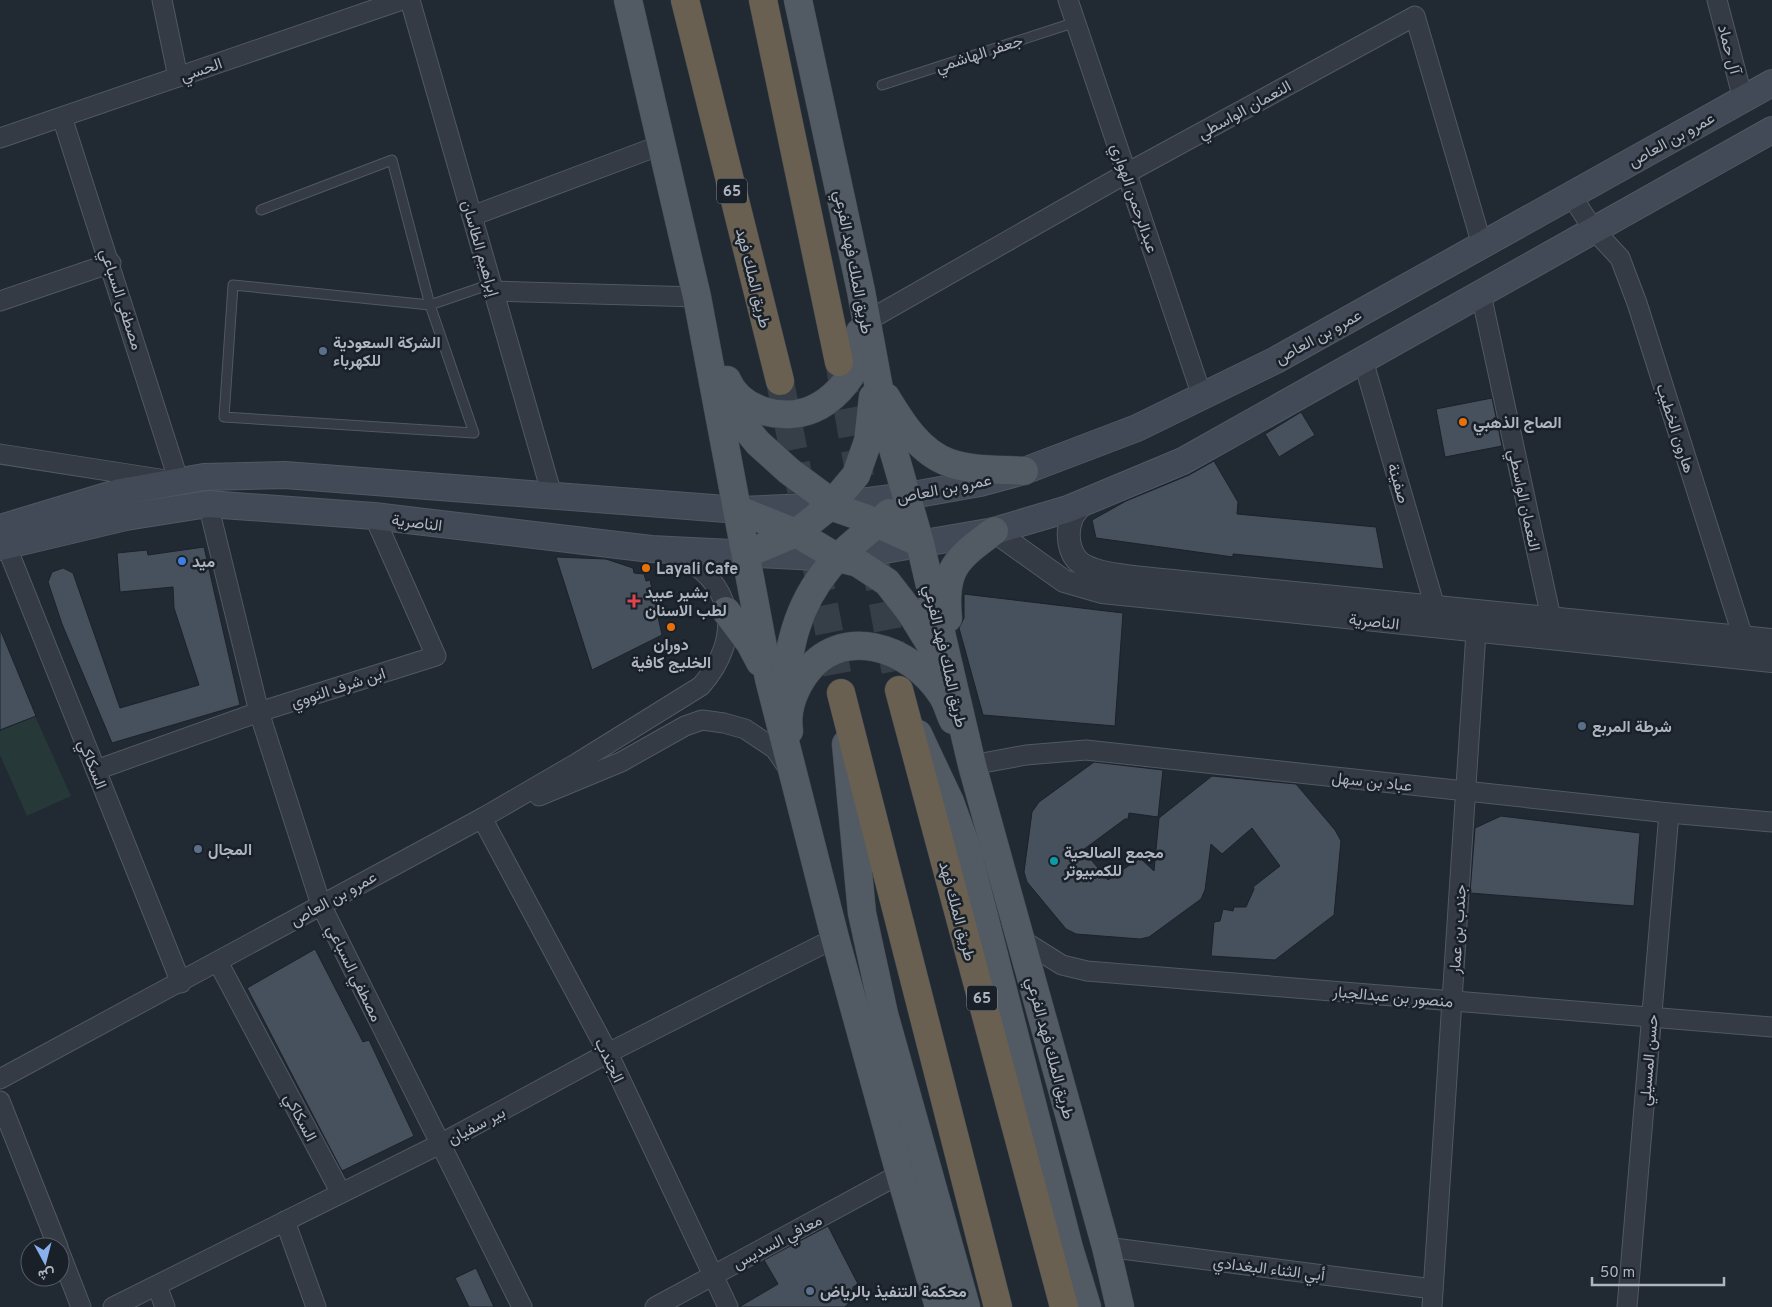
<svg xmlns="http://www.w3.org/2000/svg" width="1772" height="1307" font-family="Overpass,Vazirmatn,sans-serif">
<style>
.green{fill:#263838}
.building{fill:#47505d;stroke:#1b222a}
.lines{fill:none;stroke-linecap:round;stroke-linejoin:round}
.motorway-tunnel{stroke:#363e48;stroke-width:28;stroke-dasharray:28 14;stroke-linecap:butt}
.service-casing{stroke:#515862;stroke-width:11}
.minor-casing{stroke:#515862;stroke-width:21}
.tertiary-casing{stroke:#515862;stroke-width:24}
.secondary-casing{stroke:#515862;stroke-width:28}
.primary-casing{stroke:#3d444d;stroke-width:29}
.motorway-casing{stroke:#3e454e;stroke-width:29}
.service{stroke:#343b44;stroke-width:9}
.minor{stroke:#343b44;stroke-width:19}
.tertiary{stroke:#343b44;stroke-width:22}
.secondary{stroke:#424a57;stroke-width:26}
.primary{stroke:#525a64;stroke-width:28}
.motorway{stroke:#696051;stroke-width:28}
.service-dot{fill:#5c6f8a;stroke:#192028;stroke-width:2}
.food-dot{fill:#e8710a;stroke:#192028;stroke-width:2}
.shop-dot{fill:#3f7fe0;stroke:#192028;stroke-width:2}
.health-dot{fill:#e0444e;stroke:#192028;stroke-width:2}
.culture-dot{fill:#0f9aa8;stroke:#192028;stroke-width:2}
.labels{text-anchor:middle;stroke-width:5;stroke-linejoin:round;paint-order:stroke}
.shield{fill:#192028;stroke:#818893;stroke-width:1}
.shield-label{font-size:15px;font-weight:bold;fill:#aeb5c1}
.street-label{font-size:16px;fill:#aeb5c1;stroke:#192028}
.poi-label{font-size:16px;font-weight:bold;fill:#aeb5c1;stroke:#192028;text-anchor:start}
</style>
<rect width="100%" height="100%" fill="#212933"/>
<path class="green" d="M35 716 71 796 27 816 0 755V731Z"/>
<g class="building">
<path d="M1492 398 1502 446 1445 457 1436 409Z"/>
<path d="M1301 412 1315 435 1279 457 1265 434Z"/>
<path d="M1214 461 1238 502 1237 514 1376 527 1384 569 1233 554V557L1096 538 1092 520 1126 501 1189 475Z"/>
<path d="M204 547 240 705 112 743 62 624 48 582 52 572 63 568 73 573 120 708 199 685 174 608 173 587 120 592 117 553 147 550 148 555Z"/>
<path d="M556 557 606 559 633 568 634 573 644 574 646 581 650 580 662 635 592 670Z"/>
<path d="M964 594 1123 613 1115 726 983 715 959 628 964 618Z"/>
<path d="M0 629 36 716 0 730Z"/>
<path d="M1094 762 1163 770 1158 817 1129 813 1128 819H1125L1083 850 1108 880 1140 858 1154 871 1159 818 1212 776 1296 784 1335 830 1341 841 1334 915 1275 960 1211 956 1214 922 1220 921 1223 909 1233 911 1234 907H1246L1254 889 1253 887 1280 866 1252 828 1222 854 1211 844 1205 890 1201 899 1149 937 1140 939 1076 934 1066 929 1027 882 1024 872 1032 812 1039 802Z"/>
<path d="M1501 816 1640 833 1634 906 1470 893 1475 828Z"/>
<path d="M315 949 363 1042 369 1040 414 1136 342 1171 247 988Z"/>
<path d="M828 1226 858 1284 853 1287 852 1299 845 1307H739L778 1284 764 1260Z"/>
<path d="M476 1268 494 1307H469L455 1278Z"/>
</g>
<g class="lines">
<g class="motorway-tunnel">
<path d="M840 367 860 477"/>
<path d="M780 381 802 495"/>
<path d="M875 561 899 690"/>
<path d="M816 564 841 693"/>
</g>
<g class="service-casing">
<g id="service">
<path d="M882 85 1076 22"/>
<path d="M261 210 392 160 430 305 491 284"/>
<path d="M233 285 430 305 474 433 224 417Z"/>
</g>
</g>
<g class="minor-casing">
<g id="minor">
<path d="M162 0 178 77"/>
<path d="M410 0 552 495"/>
<path d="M1068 0 1202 396"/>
<path d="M1717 0 1743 99"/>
<path d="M0 138 402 0"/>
<path d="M1571 195 1593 229 1620 258 1637 303 1743 637"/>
<path d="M472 216 661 145"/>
<path d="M493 291 697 297"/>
<path d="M1481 294 1551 618"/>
<path d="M0 301 111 263"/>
<path d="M867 321 1127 173 1415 16 1482 245"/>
<path d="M1363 360 1435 607"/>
<path d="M0 454 179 482 62 117"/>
<path d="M208 504 259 712 321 905 522 1307"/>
<path d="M6 545 181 983"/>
<path d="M972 765 1026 755 1086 750 1669 813 1772 822"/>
<path d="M96 770 259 712 436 656 374 516"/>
<path d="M539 796 621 762 685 726 702 720 724 723 745 729 775 749 786 765"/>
<path d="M482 818 608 1053 728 1307"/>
<path d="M1022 940 1062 965 1087 971 1772 1027"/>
<path d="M218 962 341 1193"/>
<path d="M0 1079 484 817 577 763 701 686C744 637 735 580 673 553"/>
<path d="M0 1101 58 1247"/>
<path d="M285 1221 316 1307"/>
<path d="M1106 1247 1433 1289"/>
<path d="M60 1253 81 1307"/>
<path d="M157 1286 165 1307"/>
<path d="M113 1307 440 1144 608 1053 835 938"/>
<path d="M655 1307 900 1174"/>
<path d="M1432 1307 1477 617"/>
<path d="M1627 1307 1669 813"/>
</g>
</g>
<g class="tertiary-casing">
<g id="tertiary">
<path d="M1083 503C1080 507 1074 513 1072 518 1066 532 1068 555 1082 564 1103 578 1165 579 1192 583L1772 640"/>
<path d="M994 531 1064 581 1102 592 1772 661"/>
</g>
</g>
<g class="secondary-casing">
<g id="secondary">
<path d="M0 528 120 492 204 477 285 475 739 510 830 506 907 496 980 483 1024 471 1137 428 1276 360 1772 83"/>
<path d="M0 547 126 517 208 504 374 516 651 549 838 558 994 531 1068 509 1183 461 1772 130"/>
</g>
</g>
<g class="primary-casing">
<g id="primary">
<path d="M628 0 697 297 769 679 835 938 900 1174 939 1307"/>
<path d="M798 0 861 291 885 421 920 543 972 765 1106 1247 1120 1307"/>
<path d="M727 380C740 411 783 422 813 409 832 401 850 381 857 363 861 354 860 341 860 332"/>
<path d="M722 393 727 406 758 443 789 471 820 494 830 506 865 518 920 543"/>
<path d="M886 397C901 422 920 453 950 463 972 471 1001 469 1024 471"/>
<path d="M739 510 796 533 838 558 858 563 887 582 911 613 938 657"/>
<path d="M746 554 796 533 830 506 856 475 868 441 873 397"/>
<path d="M726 611 750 643 760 662"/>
<path d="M948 618C943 569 956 559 994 531"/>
<path d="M782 703C789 650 794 609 829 567 846 547 870 531 889 513"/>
<path d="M789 731C786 711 792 694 803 677 840 622 911 647 942 695 947 702 949 712 953 720"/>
<path d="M918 734 950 802 966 846 1069 1248 1087 1307"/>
<path d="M846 744 862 913 884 1014 966 1307"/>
</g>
</g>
<g class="motorway-casing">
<g id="motorway">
<path d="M685 0 780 381"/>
<path d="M763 0 839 362"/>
<path d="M899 690 1064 1307"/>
<path d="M841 693 998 1307"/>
</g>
</g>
<use href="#service" class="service"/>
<use href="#minor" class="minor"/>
<use href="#tertiary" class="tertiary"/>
<use href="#secondary" class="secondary"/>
<use href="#primary" class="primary"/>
<use href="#motorway" class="motorway"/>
</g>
<g class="service-dot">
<circle cx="323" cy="351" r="5"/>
<circle cx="1582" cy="726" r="5"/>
<circle cx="198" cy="849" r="5"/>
<circle cx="810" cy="1291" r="5"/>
</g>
<g class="food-dot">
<circle cx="1463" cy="422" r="5"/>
<circle cx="646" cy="568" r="5"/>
<circle cx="671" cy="627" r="5"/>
</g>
<circle class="shop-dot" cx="182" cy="561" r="5"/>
<path class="health-dot" d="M631.5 593.5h5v5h5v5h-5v5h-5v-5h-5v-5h5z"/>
<circle class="culture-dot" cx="1054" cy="861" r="5"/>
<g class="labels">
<g class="shield">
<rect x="717" y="178.5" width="30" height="25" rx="4"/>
<rect x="967" y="985.5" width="30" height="25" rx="4"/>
</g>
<g class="shield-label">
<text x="732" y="196">65</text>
<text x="982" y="1003">65</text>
</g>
<g class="street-label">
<text transform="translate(1730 49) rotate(75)" y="6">آل حماد</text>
<text transform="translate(979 53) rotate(-18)" y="6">جعفر الهاشمي</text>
<text transform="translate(201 69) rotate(-19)" y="6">الحسي</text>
<text transform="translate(1244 109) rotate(-29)" y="6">النعمان الواسطي</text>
<text transform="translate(1671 139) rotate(-29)" y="6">عمرو بن العاص</text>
<text transform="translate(1135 198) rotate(71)" y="6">عبدالرحمن الهواري</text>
<text transform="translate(481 248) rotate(74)" y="6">إبراهيم الطاسان</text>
<text transform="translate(854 262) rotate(79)" y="6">طريق الملك فهد الفرعي</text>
<text transform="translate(754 278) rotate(76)" y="6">طريق الملك فهد</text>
<text transform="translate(122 299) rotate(72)" y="6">مصطفى السباعي</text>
<text transform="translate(1318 336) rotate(-29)" y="6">عمرو بن العاص</text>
<text transform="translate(1676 428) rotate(72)" y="6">هارون الخطيب</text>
<text transform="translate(1399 483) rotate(74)" y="6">صفينة</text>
<text transform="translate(944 488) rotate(-11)" y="6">عمرو بن العاص</text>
<text transform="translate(1525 500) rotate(78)" y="6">النعمان الواسطي</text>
<text transform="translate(417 522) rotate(7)" y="6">الناصرية</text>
<text transform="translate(1374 621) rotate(6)" y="6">الناصرية</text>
<text transform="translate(946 656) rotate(77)" y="6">طريق الملك فهد الفرعي</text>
<text transform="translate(338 687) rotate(-18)" y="6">ابن شرف النووي</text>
<text transform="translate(93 764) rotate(68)" y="6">السكاكي</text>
<text transform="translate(1372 781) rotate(6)" y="6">عباد بن سهل</text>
<text transform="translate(333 898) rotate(-29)" y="6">عمرو بن العاص</text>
<text transform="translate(958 911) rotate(75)" y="6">طريق الملك فهد</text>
<text transform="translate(1457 929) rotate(-86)" y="6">جندب بن عمار</text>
<text transform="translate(355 973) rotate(64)" y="6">مصطفي السباعي</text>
<text transform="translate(1393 996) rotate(5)" y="6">منصور بن عبدالجبار</text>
<text transform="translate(1051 1048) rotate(75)" y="6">طريق الملك فهد الفرعي</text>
<text transform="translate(610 1060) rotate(64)" y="6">الجندب</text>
<text transform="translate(1648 1060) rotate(-85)" y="6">حسن المسيلي</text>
<text transform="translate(301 1117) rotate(62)" y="6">السكاكي</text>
<text transform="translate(476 1125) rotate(-28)" y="6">بير سفيان</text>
<text transform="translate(777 1241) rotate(-28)" y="6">معافي السديس</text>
<text transform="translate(1269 1268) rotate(7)" y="6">أبي الثناء البغدادي</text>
</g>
<g class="poi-label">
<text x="333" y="348">الشركة السعودية<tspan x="333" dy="18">للكهرباء</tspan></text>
<text x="1473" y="428">الصاج الذهبي</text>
<text x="192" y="567">ميد</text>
<text x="656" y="574">Layali Cafe</text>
<text x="645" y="598">بشير عبيد<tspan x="645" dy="18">لطب الاسنان</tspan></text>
<text x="671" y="650" text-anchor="middle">دوران<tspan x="671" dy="18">الخليج كافية</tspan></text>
<text x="1592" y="732">شرطة المربع</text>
<text x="208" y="855">المجال</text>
<text x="1064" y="858">مجمع الصالحية<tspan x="1064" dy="18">للكمبيوتر</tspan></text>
<text x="820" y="1297">محكمة التنفيذ بالرياض</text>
</g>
</g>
<g transform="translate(45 1262) rotate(173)"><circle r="24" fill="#192028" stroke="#555c65"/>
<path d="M0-4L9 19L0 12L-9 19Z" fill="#87b0ed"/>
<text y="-8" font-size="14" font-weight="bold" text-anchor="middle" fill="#aeb5c1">ش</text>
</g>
<path d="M1592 1277v8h132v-8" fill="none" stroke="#aeb5c1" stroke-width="2.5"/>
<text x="1600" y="1277" font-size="15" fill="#aeb5c1" stroke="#192028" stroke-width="4" paint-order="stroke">50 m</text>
</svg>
